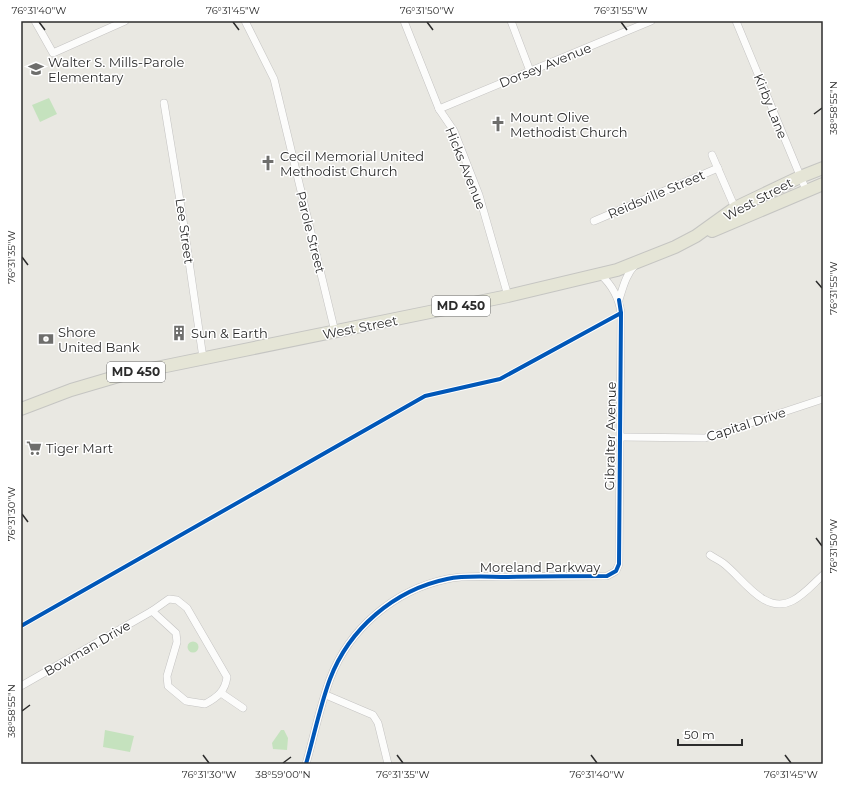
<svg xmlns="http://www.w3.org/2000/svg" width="844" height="785" font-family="Montserrat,sans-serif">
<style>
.green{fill:#c5e2be}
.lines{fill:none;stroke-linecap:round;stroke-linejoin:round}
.minor-casing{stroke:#c4c3c2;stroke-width:8}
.primary-casing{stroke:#c5c5c2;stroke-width:14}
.minor{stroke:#fcfcfb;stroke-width:7}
.primary{stroke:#e5e5d6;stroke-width:12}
.cycleway-casing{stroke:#fff;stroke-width:6}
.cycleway{stroke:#0057b8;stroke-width:4}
.ticks{fill:none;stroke:#2c2c2c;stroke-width:1.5}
.labels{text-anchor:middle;stroke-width:3;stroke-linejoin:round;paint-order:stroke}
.shield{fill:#fff;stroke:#6b6b6b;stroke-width:1}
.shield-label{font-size:12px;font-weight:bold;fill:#2c2c2c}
.poi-label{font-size:13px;fill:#2c2c2c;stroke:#fff;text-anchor:start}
.street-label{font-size:13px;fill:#2c2c2c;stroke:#fff}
.neatline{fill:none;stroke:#2c2c2c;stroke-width:1.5}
.ticks-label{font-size:10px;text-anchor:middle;fill:#2c2c2c}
</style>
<rect width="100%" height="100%" fill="#e9e8e2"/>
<g class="green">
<path d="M49 98 57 114 40 122 32 105Z"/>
<circle cx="193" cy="647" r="5.5"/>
<path d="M105 730 134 736 130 752 103 747Z"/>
<path d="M281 730H284L288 738 287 750 273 749 272 743Z"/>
</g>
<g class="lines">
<g class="minor-casing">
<g id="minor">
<path d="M35 21 53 53 125 21"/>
<path d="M245 21 274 79 335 332"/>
<path d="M404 21 439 109 454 131 479 195 508 296"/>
<path d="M511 21 530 71"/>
<path d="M736 21 806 190"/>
<path d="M164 103 182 213 203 358"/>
<path d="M439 109 651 21"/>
<path d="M712 155 735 208"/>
<path d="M594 221 718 168"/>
<path d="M619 300C623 287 626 274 636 264"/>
<path d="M620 437 705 438 823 399"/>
<path d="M710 555C714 558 719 560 723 563 743 578 764 615 792 601 804 595 813 584 823 575"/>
<path d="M169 599 177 600 187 608 227 677C225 691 218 697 205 704L186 701 168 686 167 676 177 642 176 633 152 611Z"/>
<path d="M21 686 152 611"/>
<path d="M221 693 243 708"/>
<path d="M326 695 373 715 378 723 388 764"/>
<path d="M306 764C314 736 320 706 330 679 349 629 394 590 447 579 466 575 488 577 507 577 541 576 574 576 607 576L616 571 619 564 621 313C619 297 612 285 600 274"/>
</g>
</g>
<g class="primary-casing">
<g id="primary">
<path d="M712 231 823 184"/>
<path d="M21 409 71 390 122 375 508 296 617 270 675 247 696 236 735 208 800 177 823 168"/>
</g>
</g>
<use href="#minor" class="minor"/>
<use href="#primary" class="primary"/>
<g class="cycleway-casing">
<g id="cycleway">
<path d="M21 626 425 396 500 379 621 313"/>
<path d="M306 764C314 736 320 706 330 679 349 629 394 590 447 579 466 575 488 577 507 577 541 576 574 576 607 576L616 571 619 564 621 313 619 300"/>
</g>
</g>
<use href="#cycleway" class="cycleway"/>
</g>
<path class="ticks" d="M39 22 45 30M233 22 239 30M427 22 433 30M621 22 627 30M814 114 822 108M22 257 28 265M816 281 822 288M22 514 28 522M816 538 822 546M22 711 30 705M203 755 209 763M397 755 403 763M591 755 597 763M785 755 791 763M283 763 291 757"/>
<defs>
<g id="school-bare" transform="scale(1.2)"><path d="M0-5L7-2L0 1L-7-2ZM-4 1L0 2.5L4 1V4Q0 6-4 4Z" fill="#6e6e6c" stroke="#fff" stroke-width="2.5" paint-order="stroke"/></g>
<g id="church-bare" transform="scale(1.2)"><path d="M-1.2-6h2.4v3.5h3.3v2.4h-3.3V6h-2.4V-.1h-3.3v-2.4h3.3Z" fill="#6e6e6c" stroke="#fff" stroke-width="2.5" paint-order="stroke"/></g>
<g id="building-bare" transform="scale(1.2)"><path d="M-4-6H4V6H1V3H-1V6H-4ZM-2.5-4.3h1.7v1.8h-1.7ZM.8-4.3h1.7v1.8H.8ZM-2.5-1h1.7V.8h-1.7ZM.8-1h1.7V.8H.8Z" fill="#6e6e6c" stroke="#fff" stroke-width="2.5" paint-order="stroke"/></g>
<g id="bank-bare" transform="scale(1.2)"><path d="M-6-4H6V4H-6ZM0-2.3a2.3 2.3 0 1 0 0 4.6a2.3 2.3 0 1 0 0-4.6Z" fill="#6e6e6c" stroke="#fff" stroke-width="2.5" paint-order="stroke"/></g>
<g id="supermarket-bare" transform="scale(1.2)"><path d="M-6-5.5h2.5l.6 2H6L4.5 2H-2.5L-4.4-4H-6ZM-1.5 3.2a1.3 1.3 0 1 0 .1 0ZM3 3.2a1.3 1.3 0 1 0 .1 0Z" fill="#6e6e6c" stroke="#fff" stroke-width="2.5" paint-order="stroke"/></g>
</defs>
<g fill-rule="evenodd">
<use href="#school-bare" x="36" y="69"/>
<use href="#church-bare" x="498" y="124"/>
<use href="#church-bare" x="268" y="163"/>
<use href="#building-bare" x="179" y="333"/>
<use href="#bank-bare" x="46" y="339"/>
<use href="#supermarket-bare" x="34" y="448"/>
</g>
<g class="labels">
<g class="shield">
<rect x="432" y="296" width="58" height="20" rx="3"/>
<rect x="107" y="362" width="58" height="20" rx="3"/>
</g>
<g class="shield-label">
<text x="461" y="310">MD 450</text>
<text x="136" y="376">MD 450</text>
</g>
<g class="poi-label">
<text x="48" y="67">Walter S. Mills-Parole<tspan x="48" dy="15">Elementary</tspan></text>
<text x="510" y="122">Mount Olive<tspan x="510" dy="15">Methodist Church</tspan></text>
<text x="280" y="161">Cecil Memorial United<tspan x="280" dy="15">Methodist Church</tspan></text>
<text x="58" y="337">Shore<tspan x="58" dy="15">United Bank</tspan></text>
<text x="191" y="338">Sun &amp; Earth</text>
<text x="46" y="453">Tiger Mart</text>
</g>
<g class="street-label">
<text transform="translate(545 65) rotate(-22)" y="5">Dorsey Avenue</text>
<text transform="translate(771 106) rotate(68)" y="5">Kirby Lane</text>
<text transform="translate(466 168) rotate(68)" y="5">Hicks Avenue</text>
<text transform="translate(656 194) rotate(-23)" y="5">Reidsville Street</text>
<text transform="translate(758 199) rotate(-28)" y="5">West Street</text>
<text transform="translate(185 231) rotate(82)" y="5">Lee Street</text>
<text transform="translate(311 232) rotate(76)" y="5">Parole Street</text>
<text transform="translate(360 327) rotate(-11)" y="5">West Street</text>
<text transform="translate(746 424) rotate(-18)" y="5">Capital Drive</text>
<text transform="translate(610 436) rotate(-89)" y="5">Gibralter Avenue</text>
<text x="540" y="572">Moreland Parkway</text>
<text transform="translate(87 648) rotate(-30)" y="5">Bowman Drive</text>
</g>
</g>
<rect width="844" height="785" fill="none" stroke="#ffffff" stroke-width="44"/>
<path d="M678 739v6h64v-6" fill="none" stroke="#2c2c2c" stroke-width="2"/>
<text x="684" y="739" font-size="12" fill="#2c2c2c" stroke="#ffffff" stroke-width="3" paint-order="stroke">50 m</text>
<rect x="22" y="22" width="800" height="741" class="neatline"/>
<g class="ticks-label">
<text x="39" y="14">76°31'40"W</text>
<text x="233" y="14">76°31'45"W</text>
<text x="427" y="14">76°31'50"W</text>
<text x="621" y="14">76°31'55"W</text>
<text transform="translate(833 108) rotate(-90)" y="4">38°58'55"N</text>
<text transform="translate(11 257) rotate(-90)" y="4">76°31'35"W</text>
<text transform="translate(833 288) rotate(-90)" y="4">76°31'55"W</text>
<text transform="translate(11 514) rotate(-90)" y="4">76°31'30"W</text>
<text transform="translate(833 546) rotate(-90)" y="4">76°31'50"W</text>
<text transform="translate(11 711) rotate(-90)" y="4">38°58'55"N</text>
<text x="209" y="778">76°31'30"W</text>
<text x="283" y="778">38°59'00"N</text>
<text x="403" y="778">76°31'35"W</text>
<text x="597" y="778">76°31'40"W</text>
<text x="791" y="778">76°31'45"W</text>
</g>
</svg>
